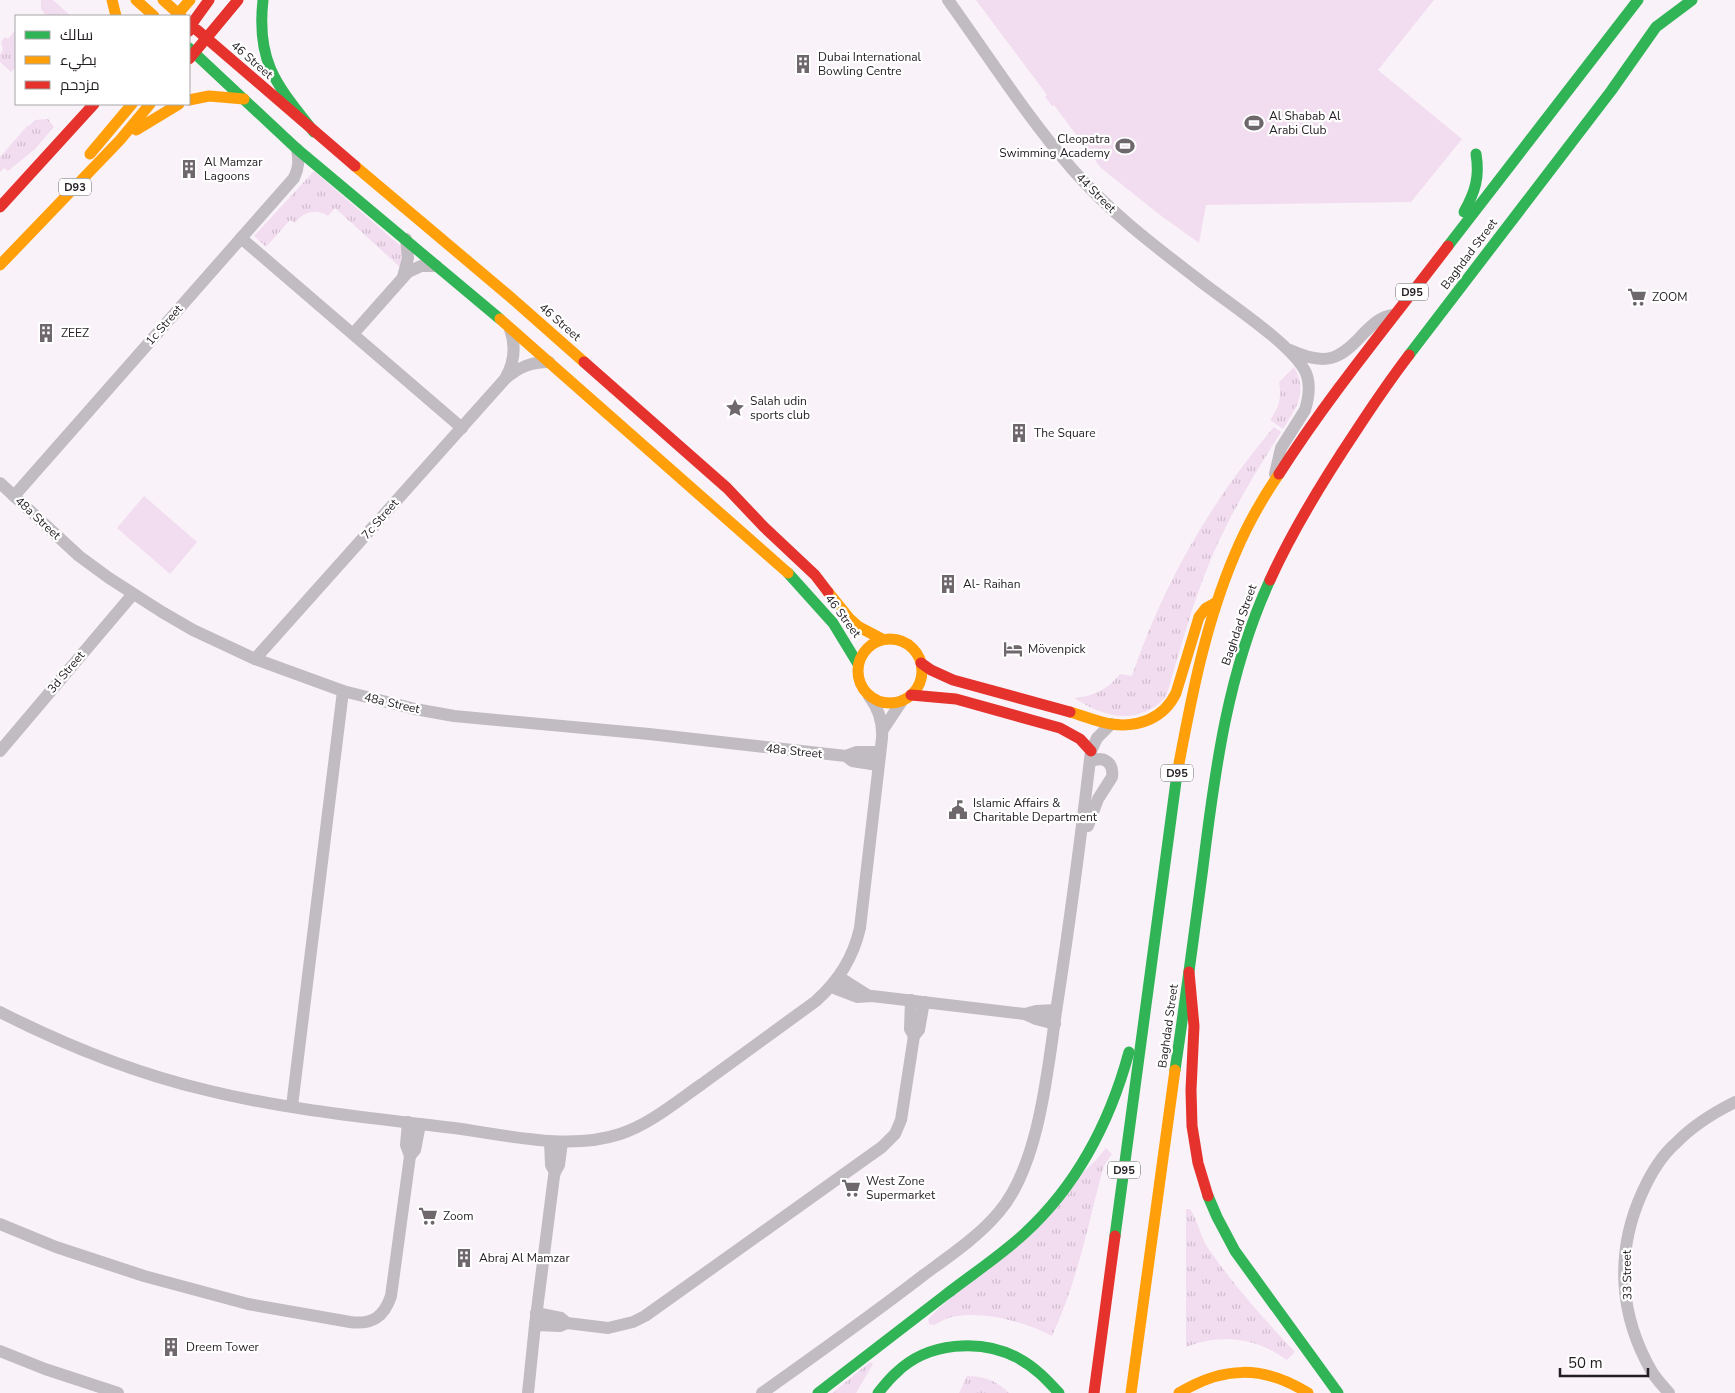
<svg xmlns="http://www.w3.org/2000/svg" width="1735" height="1393" font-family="'Nunito Sans',Cairo,sans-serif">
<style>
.grass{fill:url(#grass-tufts)}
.park{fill:#f2ddf0}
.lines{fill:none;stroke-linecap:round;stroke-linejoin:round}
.street{stroke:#c1bcc1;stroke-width:12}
.fast{stroke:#30b455;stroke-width:11}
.slow{stroke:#ff9f0a;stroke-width:11}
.jam{stroke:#e5322d;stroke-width:11}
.labels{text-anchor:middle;stroke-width:4.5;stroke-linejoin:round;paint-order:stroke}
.shield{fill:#fff;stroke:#656264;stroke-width:1}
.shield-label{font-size:11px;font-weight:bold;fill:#231e22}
.poi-label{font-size:12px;fill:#231e22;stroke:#fff;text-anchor:start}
.street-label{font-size:12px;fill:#231e22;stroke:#fff}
</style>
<defs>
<pattern id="grass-tufts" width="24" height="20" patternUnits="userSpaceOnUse" patternTransform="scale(1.25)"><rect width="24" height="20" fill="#f2ddf0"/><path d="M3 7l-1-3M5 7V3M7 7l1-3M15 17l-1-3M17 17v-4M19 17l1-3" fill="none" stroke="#cfbdce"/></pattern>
</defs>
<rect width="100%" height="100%" fill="#faf2f9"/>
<g class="grass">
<path d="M41 0H53L71 16H46L41 9Z"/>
<path d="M16 29V67L11 72 0 62V55L3 49 1 42 5 37 8 39Z"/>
<path d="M48 119 54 127 35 149 8 171 4 168 0 172V157L28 125 29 126 35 120Z"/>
<path d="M314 171 404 249 401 268 335 208 328 216C316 208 303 212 295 223L290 220 266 247 254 236Z"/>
<path d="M1294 367C1308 392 1297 407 1283 429L1270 420C1279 408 1282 397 1279 382Z"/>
<path d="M1274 427 1281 432C1255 473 1230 514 1211 559 1192 604 1180 651 1166 697 1138 726 1105 718 1074 698 1094 696 1107 690 1120 674L1132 676C1163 584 1211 501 1274 427Z"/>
<path d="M1106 1148 1112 1154 1105 1164 1101 1176C1087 1230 1076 1285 1052 1336 1025 1322 983 1310 952 1317 946 1318 940 1322 934 1325L929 1324 928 1319 1095 1161Z"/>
<path d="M1186 1209H1190C1199 1222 1200 1238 1210 1251 1235 1287 1265 1320 1295 1352L1287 1360C1255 1337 1221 1333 1186 1347Z"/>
<path d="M870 1362 873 1364 856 1393H832Z"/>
<path d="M967 1376C984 1376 997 1381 1009 1393H959Z"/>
</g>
<g class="park">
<path d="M976 0H1434L1378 70 1462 139 1411 202 1206 205 1199 243 1160 215 1101 168 1054 105 1052 106 1045 97 1047 95Z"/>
<path d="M144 496 197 542 170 574 117 528Z"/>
</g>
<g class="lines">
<g class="street">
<path d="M948 0C989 57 1027 117 1073 170 1109 211 1152 244 1195 277 1222 299 1293 344 1306 373 1311 385 1309 397 1305 410L1281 448 1275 474"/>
<path d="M241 238 462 428"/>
<path d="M403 277 408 258 406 239"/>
<path d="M353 334 408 272 421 266H436"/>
<path d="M1290 350C1325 366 1339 361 1364 333 1373 324 1380 317 1393 315"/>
<path d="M506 377C515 361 516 346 510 329"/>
<path d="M0 483 79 556 109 578 162 612 193 630 255 659 343 691 415 709 454 716 649 734 846 756 852 761 878 765"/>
<path d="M14 496 294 178C299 168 299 160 297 149"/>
<path d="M255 659 505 379C519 367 531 362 549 362"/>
<path d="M882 731 902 701"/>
<path d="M0 751 133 594"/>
<path d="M846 756 857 752H880"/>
<path d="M1088 826 1098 799 1112 777C1114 762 1103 755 1090 762"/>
<path d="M839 977 869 996"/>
<path d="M831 987 857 997 872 996 1025 1014 1036 1011 1056 1010"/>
<path d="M911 1000 910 1029 914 1036"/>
<path d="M0 1012C65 1045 134 1073 206 1090 287 1110 371 1118 454 1128 506 1135 569 1151 620 1134 650 1124 676 1102 702 1084 740 1056 778 1029 816 1001 839 980 853 958 860 928L882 738C883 722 879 709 869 696"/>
<path d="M1025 1014 1036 1019 1055 1024"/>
<path d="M292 1106 343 691"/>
<path d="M550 1141 551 1165 555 1172"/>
<path d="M410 1156 415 1150 420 1124"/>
<path d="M0 1224 56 1247 144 1276 248 1304 350 1322C372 1325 384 1317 391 1296L410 1156 406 1145 408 1122"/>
<path d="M536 1313 561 1318 567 1323 608 1328 633 1322 645 1316 882 1147 895 1134 901 1120 914 1036 919 1030 924 1002"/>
<path d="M535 1325 560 1326 567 1323"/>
<path d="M0 1351 45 1369 118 1393"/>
<path d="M528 1393 535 1325 554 1176 555 1172 559 1165 562 1142"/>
<path d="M762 1393C817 1354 872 1315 925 1274 951 1255 979 1236 999 1212 1040 1164 1048 1066 1057 1005 1070 921 1081 836 1091 751L1097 738 1111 724"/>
<path d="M1669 1393C1663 1386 1657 1380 1652 1372 1619 1315 1615 1253 1642 1193 1650 1175 1661 1156 1676 1143 1693 1125 1713 1113 1735 1102"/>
</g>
<g class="fast">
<path d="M263 0C256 63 277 85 314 132"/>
<path d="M189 48 297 149 500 319"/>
<path d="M1464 212C1475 192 1480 177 1476 154"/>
<path d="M1448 246 1638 0"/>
<path d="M1409 355 1611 91 1656 27 1692 0"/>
<path d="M788 573 833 623 858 664"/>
<path d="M1175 1070C1185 1003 1194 935 1203 867 1215 769 1228 671 1270 580"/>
<path d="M1208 1196 1217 1217 1235 1251 1338 1393"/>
<path d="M1115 1236 1177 774"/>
<path d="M818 1393C860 1361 902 1328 944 1296 971 1275 1000 1256 1025 1233 1078 1184 1110 1122 1129 1052"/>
<path d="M878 1393C884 1386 889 1379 896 1373 927 1342 981 1338 1018 1358 1035 1367 1047 1380 1059 1393"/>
</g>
<g class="slow">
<path d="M112 0 116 16"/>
<path d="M136 0 154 16"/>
<path d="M163 0 181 16"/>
<path d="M176 16 190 0"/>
<path d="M189 100 209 96 244 99"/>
<path d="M136 130 179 104"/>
<path d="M90 154 132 104"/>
<path d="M355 166 508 295 584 362"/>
<path d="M0 265 120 140 150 104"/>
<path d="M500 319 788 573"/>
<path d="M828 592 849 618 859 627 882 639"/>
<circle cx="890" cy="671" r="32"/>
<path d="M1070 712C1084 716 1098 722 1111 724 1139 728 1164 718 1176 693L1199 617 1206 608 1217 602"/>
<path d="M1177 774C1191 699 1205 624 1235 554 1247 525 1262 499 1279 474"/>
<path d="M1131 1393 1175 1070"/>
<path d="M1179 1393C1223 1366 1264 1365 1308 1393"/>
</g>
<g class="jam">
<path d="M197 30 355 166"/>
<path d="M189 31 191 25 209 0"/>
<path d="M189 59 238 0"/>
<path d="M0 207 94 104"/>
<path d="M584 362 727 488 764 527 815 575 828 592"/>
<path d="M1279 474C1330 394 1391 321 1448 246"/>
<path d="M1270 580C1294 527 1324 479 1356 431 1373 405 1390 380 1409 355"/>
<path d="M921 663 931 670 953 680 1070 712"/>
<path d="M911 695 956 699 1060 728 1080 739 1091 751"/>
<path d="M1189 972 1194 1026 1191 1090 1192 1126 1198 1163 1208 1196"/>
<path d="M1094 1393 1115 1236"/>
</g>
</g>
<defs>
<g id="building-bare" transform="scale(1.5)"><path d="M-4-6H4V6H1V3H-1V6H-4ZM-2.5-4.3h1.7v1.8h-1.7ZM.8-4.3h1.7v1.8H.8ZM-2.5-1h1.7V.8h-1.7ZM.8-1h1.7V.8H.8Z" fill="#6e686d" stroke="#fff" stroke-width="2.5" paint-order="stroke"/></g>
<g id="stadium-bare" transform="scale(1.5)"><path d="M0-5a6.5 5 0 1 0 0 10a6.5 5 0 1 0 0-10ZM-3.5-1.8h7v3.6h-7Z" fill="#6e686d" stroke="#fff" stroke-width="2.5" paint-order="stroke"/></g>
<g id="supermarket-bare" transform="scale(1.5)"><path d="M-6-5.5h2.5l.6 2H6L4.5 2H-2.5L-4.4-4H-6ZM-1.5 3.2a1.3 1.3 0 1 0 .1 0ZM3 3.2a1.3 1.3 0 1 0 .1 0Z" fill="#6e686d" stroke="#fff" stroke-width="2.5" paint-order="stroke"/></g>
<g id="sight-bare" transform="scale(1.5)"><path d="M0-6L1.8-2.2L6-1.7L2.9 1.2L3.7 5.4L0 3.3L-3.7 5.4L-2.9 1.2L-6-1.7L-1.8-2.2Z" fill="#6e686d" stroke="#fff" stroke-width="2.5" paint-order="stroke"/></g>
<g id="hotel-bare" transform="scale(1.5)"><path d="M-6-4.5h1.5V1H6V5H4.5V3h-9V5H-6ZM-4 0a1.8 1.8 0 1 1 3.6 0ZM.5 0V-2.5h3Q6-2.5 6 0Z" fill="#6e686d" stroke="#fff" stroke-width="2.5" paint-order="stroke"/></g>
<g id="civic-bare" transform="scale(1.5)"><path d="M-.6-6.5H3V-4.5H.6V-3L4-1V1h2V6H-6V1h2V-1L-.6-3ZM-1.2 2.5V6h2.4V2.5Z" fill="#6e686d" stroke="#fff" stroke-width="2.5" paint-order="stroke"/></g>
</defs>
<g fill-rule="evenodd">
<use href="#building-bare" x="803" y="64"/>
<use href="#stadium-bare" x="1254" y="123"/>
<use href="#stadium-bare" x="1125" y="146"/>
<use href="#building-bare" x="189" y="169"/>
<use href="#supermarket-bare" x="1637" y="297"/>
<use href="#building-bare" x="46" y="333"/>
<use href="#sight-bare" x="735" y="408"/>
<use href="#building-bare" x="1019" y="433"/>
<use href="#building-bare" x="948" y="584"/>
<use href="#hotel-bare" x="1013" y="649"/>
<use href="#civic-bare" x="958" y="810"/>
<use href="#supermarket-bare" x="851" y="1188"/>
<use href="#supermarket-bare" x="428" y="1216"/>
<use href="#building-bare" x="464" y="1258"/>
<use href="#building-bare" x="171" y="1347"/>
</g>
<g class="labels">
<g class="shield">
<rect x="59" y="178.5" width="32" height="17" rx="4"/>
<rect x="1396" y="283.5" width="32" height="17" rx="4"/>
<rect x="1161" y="764.5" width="32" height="17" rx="4"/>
<rect x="1108" y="1161.5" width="32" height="17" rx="4"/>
</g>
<g class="shield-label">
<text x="75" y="191">D93</text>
<text x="1412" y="296">D95</text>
<text x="1177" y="777">D95</text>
<text x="1124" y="1174">D95</text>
</g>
<g class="poi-label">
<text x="818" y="61">Dubai International<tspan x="818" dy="14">Bowling Centre</tspan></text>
<text x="1269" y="120">Al Shabab Al<tspan x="1269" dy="14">Arabi Club</tspan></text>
<text x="1110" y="143" text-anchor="end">Cleopatra<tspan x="1110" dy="14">Swimming Academy</tspan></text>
<text x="204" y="166">Al Mamzar<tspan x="204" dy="14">Lagoons</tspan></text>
<text x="1652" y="301">ZOOM</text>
<text x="61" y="337">ZEEZ</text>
<text x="750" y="405">Salah udin<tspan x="750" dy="14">sports club</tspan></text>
<text x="1034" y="437">The Square</text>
<text x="963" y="588">Al- Raihan</text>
<text x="1028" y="653">Mövenpick</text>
<text x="973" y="807">Islamic Affairs &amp;<tspan x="973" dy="14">Charitable Department</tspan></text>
<text x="866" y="1185">West Zone<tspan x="866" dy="14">Supermarket</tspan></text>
<text x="443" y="1220">Zoom</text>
<text x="479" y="1262">Abraj Al Mamzar</text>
<text x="186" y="1351">Dreem Tower</text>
</g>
<g class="street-label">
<text transform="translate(252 60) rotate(41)" y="4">46 Street</text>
<text transform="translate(1096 193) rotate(45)" y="4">44 Street</text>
<text transform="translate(1469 254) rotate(-53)" y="4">Baghdad Street</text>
<text transform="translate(560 322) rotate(41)" y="4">46 Street</text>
<text transform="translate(164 325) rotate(-49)" y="4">1c Street</text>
<text transform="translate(38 518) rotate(43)" y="4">48a Street</text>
<text transform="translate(380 519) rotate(-49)" y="4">7c Street</text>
<text transform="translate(843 616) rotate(53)" y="4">46 Street</text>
<text transform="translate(1239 625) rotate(-71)" y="4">Baghdad Street</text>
<text transform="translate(66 672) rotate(-50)" y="4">3d Street</text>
<text transform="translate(392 703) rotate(13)" y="4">48a Street</text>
<text transform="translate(794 751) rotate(6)" y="4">48a Street</text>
<text transform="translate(1168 1026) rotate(-82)" y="4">Baghdad Street</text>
<text transform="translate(1627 1275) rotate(-91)" y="4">33 Street</text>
</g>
</g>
<rect x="15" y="15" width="175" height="90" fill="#ffffff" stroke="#a7a5a7"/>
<rect x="25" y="31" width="25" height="8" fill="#30b455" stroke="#a7a5a7"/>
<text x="60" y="40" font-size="15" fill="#231e22">سالك</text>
<rect x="25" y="56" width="25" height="8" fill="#ff9f0a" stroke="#a7a5a7"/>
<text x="60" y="65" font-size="15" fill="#231e22">بطيء</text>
<rect x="25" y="81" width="25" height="8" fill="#e5322d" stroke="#a7a5a7"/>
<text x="60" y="90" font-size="15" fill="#231e22">مزدحم</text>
<path d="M1560 1368v8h88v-8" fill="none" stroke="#231e22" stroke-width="2.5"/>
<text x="1568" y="1368" font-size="15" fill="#231e22" stroke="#ffffff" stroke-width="4" paint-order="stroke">50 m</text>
</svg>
